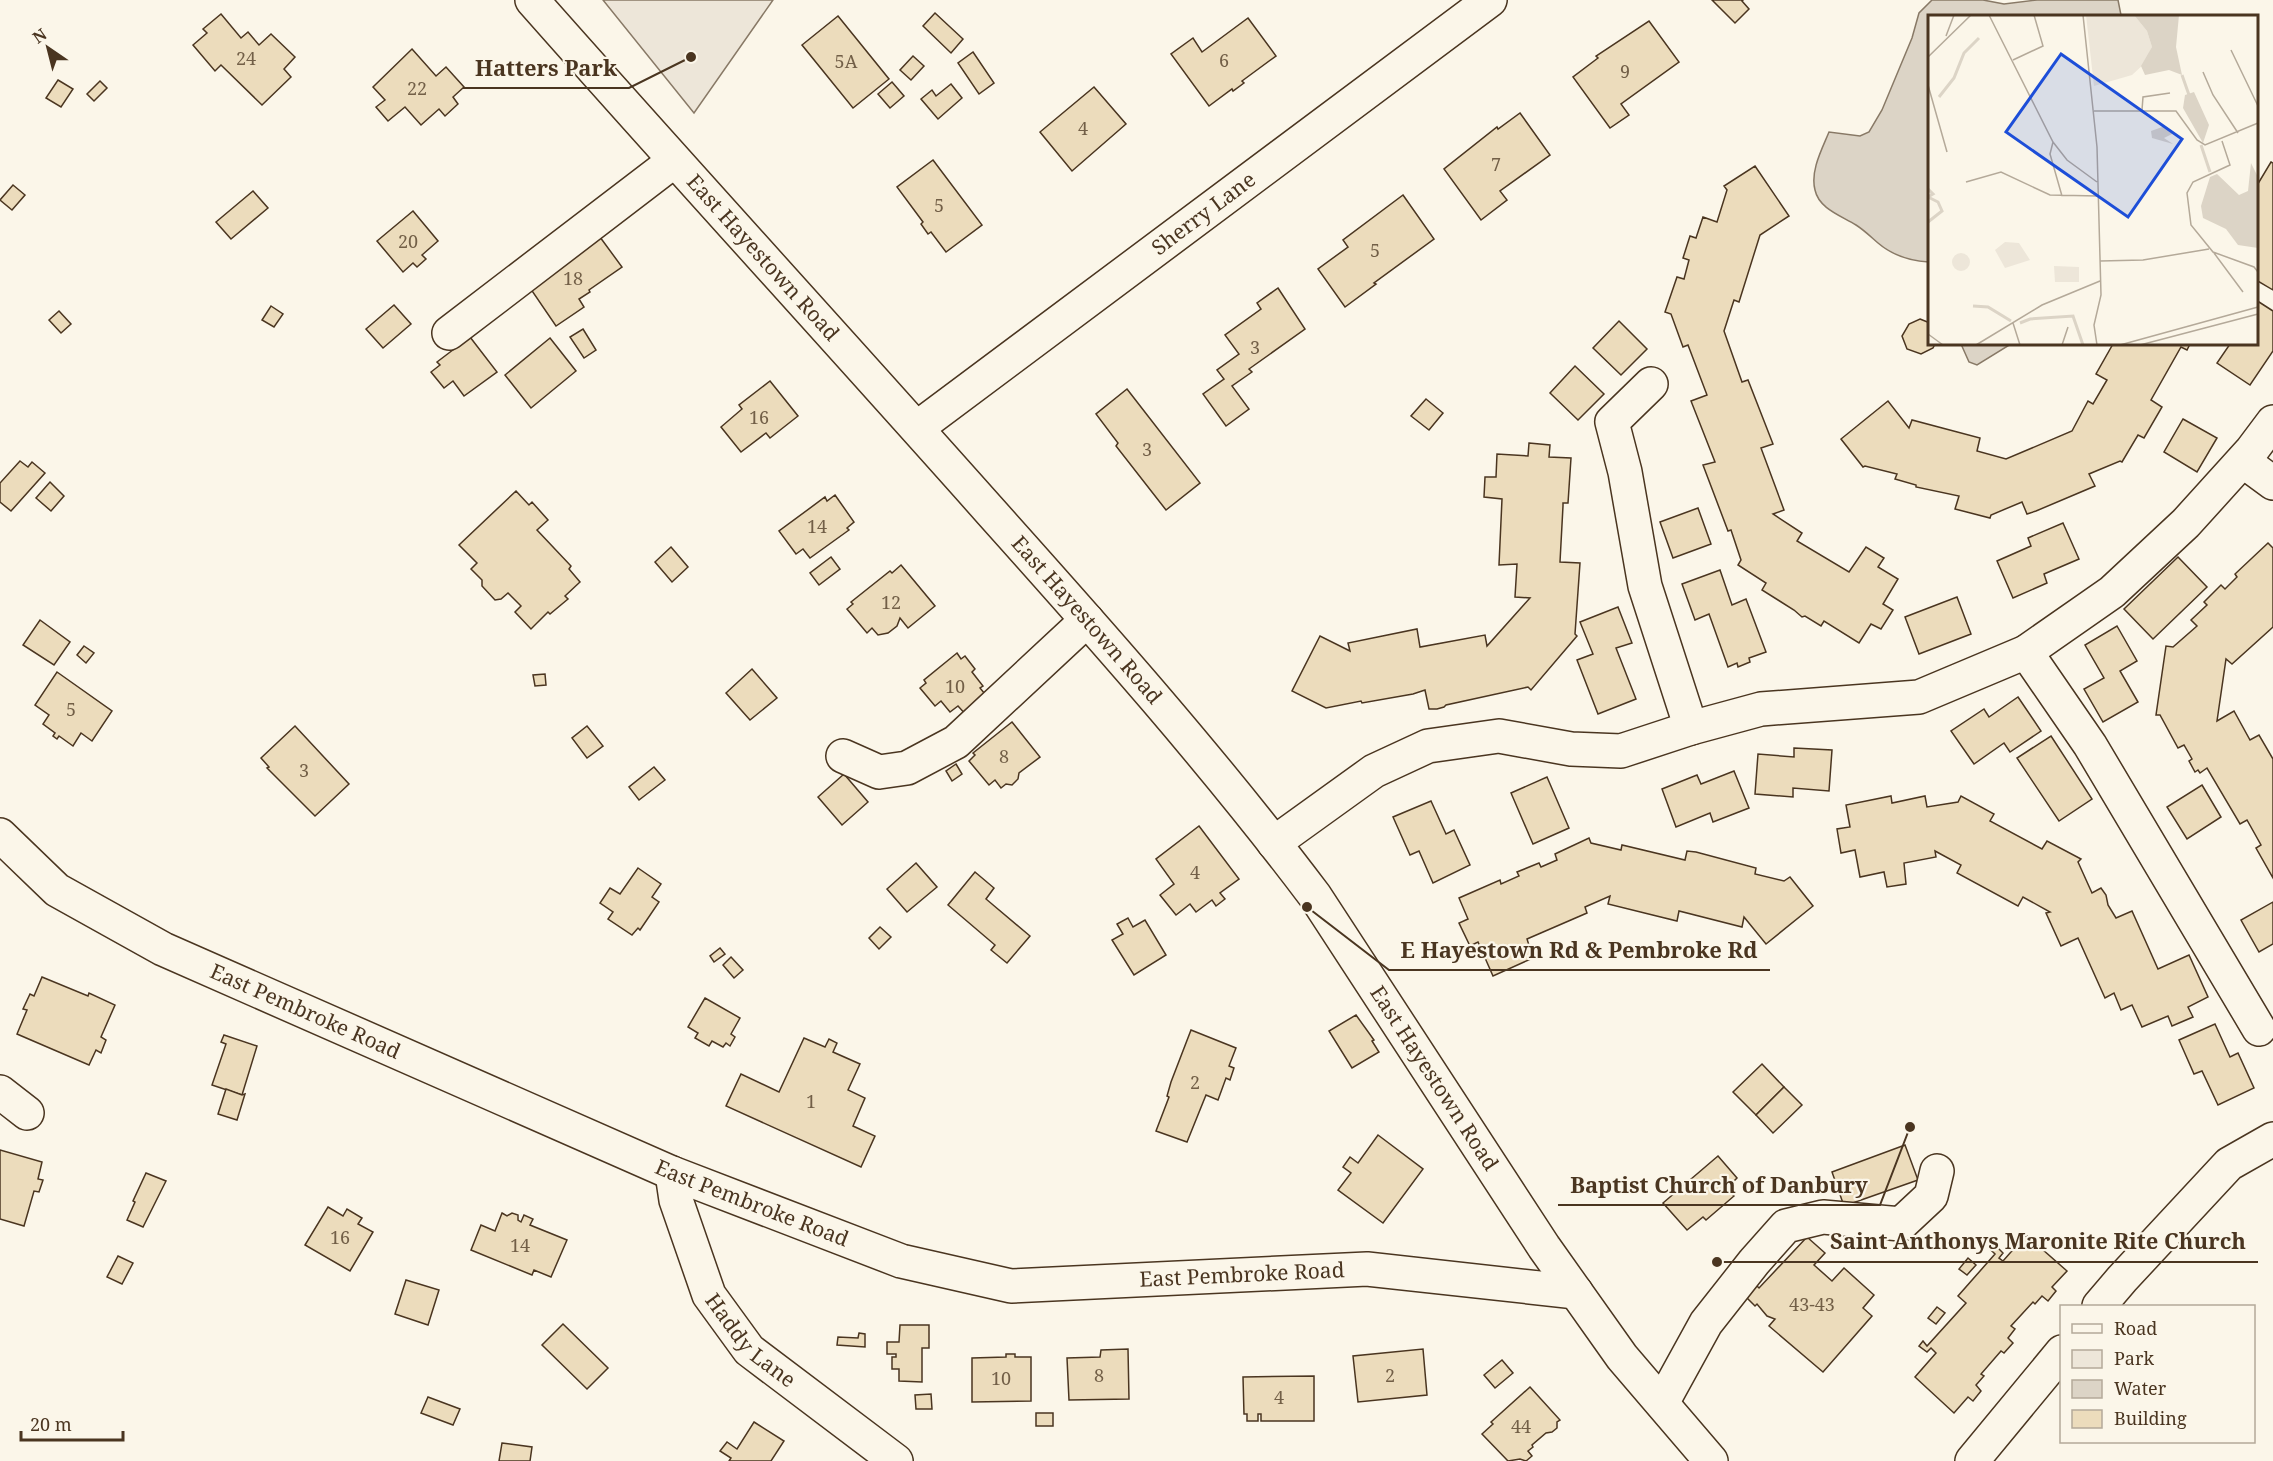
<svg xmlns="http://www.w3.org/2000/svg" width="2273" height="1461" font-family="'Noto Serif',serif">
<style>
.green{fill:#ede6d9;stroke:#887966;stroke-width:1.5}
.water{fill:#dcd4c6;stroke:#887966;stroke-width:1.5}
.building{fill:#ecdcbc;stroke:#4a3520;stroke-width:1.5}
.lines{fill:none;stroke-linecap:round;stroke-linejoin:round}
.minor-casing{stroke:#4a3520;stroke-width:36}
.minor{stroke:#fbf6e9;stroke-width:33}
.labels{text-anchor:middle;stroke-width:4.5;stroke-linejoin:round;paint-order:stroke}
.number-label{font-size:18px;fill:#725f47}
.street-label{font-size:21px;fill:#4a3520;stroke:#fbf6e9}
.inset-river{fill:none;stroke:#dcd4c6;stroke-width:3}
.inset-road{fill:none;stroke:#b4a999;stroke-width:1.5}
.view{fill:#1d4ed8;fill-opacity:0.15;stroke:#1d4ed8;stroke-width:3}
.inset-edge{fill:none;stroke:#4a3520;stroke-width:3}
.leader{fill:none;stroke:#4a3520;stroke-width:2}
.callout-dot{fill:#4a3520;stroke:#fbf6e9;stroke-width:2}
.callout-label{font-size:22px;text-anchor:middle;font-weight:bold;fill:#4a3520;stroke:#fbf6e9;stroke-width:4.5;stroke-linejoin:round;paint-order:stroke}
</style>
<rect width="100%" height="100%" fill="#fbf6e9"/>
<path class="green" d="M603 0H773L694 113Z"/>
<g class="water">
<path d="M1932 0H1983L2004 4 2037 0H2118L2121 15 1930 16 1929 262C1911 261 1892 255 1878 243 1871 237 1864 230 1856 225 1842 216 1819 209 1815 190 1810 171 1822 149 1829 132L1860 136 1869 132 1882 110 1912 38 1919 13Z"/>
<path d="M1961 344H2011L1977 365 1969 362Z"/>
</g>
<g class="building">
<path d="M1712 0H1743L1742 1 1749 9 1735 23Z"/>
<path d="M935 13 963 39 951 53 923 26Z"/>
<path d="M221 14 241 38 248 32 259 45 271 34 295 57 284 69 291 77 262 105 221 65 215 71 193 45 207 33 203 29Z"/>
<path d="M838 16 889 79 853 108 802 45Z"/>
<path d="M1248 18 1276 56 1242 81 1244 83 1233 91 1232 89 1209 106 1171 54 1193 38 1202 52Z"/>
<path d="M1649 21 1679 62 1621 104 1629 115 1610 128 1573 77 1598 58 1596 56Z"/>
<path d="M412 49 436 76 446 67 464 87 453 97 458 104 445 116 439 109 421 125 405 107 388 121 376 107 385 100 373 87Z"/>
<path d="M973 52 994 83 979 94 958 63Z"/>
<path d="M913 56 924 66 911 80 900 70Z"/>
<path d="M58 80 73 89 61 107 46 98Z"/>
<path d="M100 81 107 88 94 101 87 94Z"/>
<path d="M892 82 904 96 890 108 878 94Z"/>
<path d="M951 84 962 98 938 119 921 99 932 90 936 96Z"/>
<path d="M1094 87 1126 124 1072 171 1040 132Z"/>
<path d="M1520 113 1550 155 1500 191 1507 200 1481 220 1444 169 1497 127 1498 129Z"/>
<path d="M933 160 982 225 946 252 931 232 928 234 921 224 923 222 897 187Z"/>
<path d="M2271 162 2273 163V290L2256 280V187Z"/>
<path d="M1755 166 1789 216 1760 235 1739 302 1734 300 1724 331 1742 382 1748 380 1773 444 1761 448 1784 510 1773 514 1802 533 1797 541 1849 572 1866 547 1884 558 1878 567 1898 579 1883 604 1893 610 1881 629 1871 624 1859 643 1824 621 1821 626 1805 616 1802 617 1794 610 1762 590 1766 583 1738 565 1741 560 1731 530 1728 531 1703 465 1715 462 1691 401 1707 395 1688 345 1683 347 1671 314 1665 312 1677 277 1684 279 1689 260 1683 258 1690 236 1696 238 1703 217 1717 222 1727 190 1724 186Z"/>
<path d="M13 185 25 195 12 210 0 200Z"/>
<path d="M253 191 268 208 231 239 216 222Z"/>
<path d="M1403 195 1434 239 1374 283 1376 284 1345 307 1318 269 1348 247 1343 240Z"/>
<path d="M413 211 438 241 422 255 426 259 417 267 413 263 403 272 377 241Z"/>
<path d="M597 233 622 267 589 290 590 292 579 299 584 307 556 326 528 285Z"/>
<path d="M1278 288 1305 329 1249 369 1252 372 1232 386 1249 409 1226 426 1203 394 1224 379 1217 370 1239 354 1225 335 1261 309 1257 303Z"/>
<path d="M2259 302 2273 311V351L2250 385 2217 363 2230 344H2256V305Z"/>
<path d="M394 305 411 324 383 348 366 329Z"/>
<path d="M271 306 283 314 274 327 262 320Z"/>
<path d="M59 311 71 324 61 333 49 320Z"/>
<path d="M1920 319 1930 323V344H1935L1933 348 1921 354 1907 349 1902 336 1909 324Z"/>
<path d="M1619 321 1647 349 1621 375 1593 348Z"/>
<path d="M583 329 596 350 584 358 570 337Z"/>
<path d="M470 337 497 372 464 396 453 381 444 388 431 372 440 365 437 362Z"/>
<path d="M550 338 576 371 531 408 505 375Z"/>
<path d="M2113 344H2190L2187 350 2181 347 2151 400 2162 407 2144 438 2138 435 2122 462 2120 461 2089 474 2095 486 2036 511 2027 514 2022 502 1991 515 1990 518 1955 509 1959 496 1916 487V485L1895 479 1897 474 1865 466 1863 467 1841 439 1888 401 1909 428 1912 420 1980 438 1977 451 2006 459 2072 431 2088 401 2093 404 2107 380 2096 374Z"/>
<path d="M1575 366 1604 394 1578 420 1550 393Z"/>
<path d="M770 381 798 416 770 438 766 433 741 452 721 427 742 409 739 405Z"/>
<path d="M1127 389 1200 483 1166 510 1116 446 1118 443 1096 414Z"/>
<path d="M1426 399 1443 413 1429 430 1411 416Z"/>
<path d="M2183 419 2217 438 2197 472 2164 452Z"/>
<path d="M1529 443 1550 445 1549 457 1571 458 1568 503H1563V506L1560 562 1580 563 1575 634 1577 636 1531 690 1528 687 1446 705 1444 707 1437 709H1429L1425 690 1413 694 1362 703 1361 701 1326 708 1292 691 1320 636 1350 651 1348 643 1417 629 1420 647 1485 635 1487 646 1530 598 1515 597 1517 564 1499 565 1502 499 1484 497 1485 477H1496L1497 454 1528 456Z"/>
<path d="M20 461 28 467 32 462 45 473 11 511 0 502V483Z"/>
<path d="M50 482 64 496 51 511 36 498Z"/>
<path d="M516 491 529 505 532 502 548 520 537 530 571 566 569 569 580 582 565 596 568 599 550 614 548 612 531 629 515 612 521 606 508 593 501 599 495 600 482 586V580L471 569 477 563 459 545Z"/>
<path d="M835 495 854 522 847 528 849 530 810 558 803 549 796 554 779 531 825 497 827 501Z"/>
<path d="M1698 508 1711 544 1673 558 1660 522Z"/>
<path d="M2063 523 2079 559 2044 574 2047 583 2013 598 1997 561 2031 546 2028 538Z"/>
<path d="M2268 543 2273 548V627L2232 664 2226 659 2217 721 2234 711 2250 740 2259 735 2273 759V878L2256 848 2261 845 2247 820 2240 824 2207 768 2200 773 2198 770 2195 772 2189 761 2192 759 2184 745 2178 748 2160 715H2156L2166 646 2173 647 2197 626 2191 620 2207 605 2204 602 2221 585 2225 589 2237 577 2235 574Z"/>
<path d="M671 547 688 567 672 582 655 562Z"/>
<path d="M831 557 840 569 819 585 810 573Z"/>
<path d="M2178 557 2207 587 2153 639 2124 609Z"/>
<path d="M901 565 935 606 908 628 900 618 897 626 888 633 878 635 872 628 867 633 847 609 853 604 851 602 890 571 892 573Z"/>
<path d="M1720 570 1732 605 1746 599 1766 652 1749 658 1750 662 1738 667 1737 663 1728 667 1709 614 1695 620 1682 584Z"/>
<path d="M1957 597 1971 634 1919 654 1905 617Z"/>
<path d="M1618 607 1632 643 1616 648 1636 699 1598 714 1577 660 1593 654 1580 622Z"/>
<path d="M40 620 70 642 54 665 23 645Z"/>
<path d="M2117 626 2137 661 2120 671 2138 702 2103 722 2084 689 2104 678 2085 645Z"/>
<path d="M84 646 94 653 86 663 77 655Z"/>
<path d="M957 653 961 659 965 656 975 669 972 672 983 686 980 688 989 699 968 717 958 706 950 712 941 701 935 706 920 688 926 683 924 680Z"/>
<path d="M752 669 777 698 750 720 726 693Z"/>
<path d="M57 672 112 711 92 741 81 733 73 746 59 736 57 739 53 736 55 733 43 724 49 715 35 705Z"/>
<path d="M545 674 546 685 535 686 533 675Z"/>
<path d="M2018 697 2041 731 2010 752 2004 743 1974 764 1951 731 1984 709 1989 717Z"/>
<path d="M1012 722 1040 757 1019 773 1018 779 1012 785 1006 784 1001 788 995 780 989 785 969 761 975 755 973 753Z"/>
<path d="M295 726 349 784 315 816 267 768 269 767 261 758Z"/>
<path d="M587 726 603 746 587 758 572 738Z"/>
<path d="M2051 736 2092 799 2059 821 2017 758Z"/>
<path d="M1794 748 1832 750 1829 791 1793 788V797L1755 794 1758 754 1794 757Z"/>
<path d="M956 764 962 774 952 781 946 771Z"/>
<path d="M654 767 665 780 639 800 629 787Z"/>
<path d="M1734 771 1749 808 1713 822 1710 813 1676 827 1662 789 1697 775 1701 784Z"/>
<path d="M844 774 868 802 842 825 818 797Z"/>
<path d="M1547 777 1569 828 1533 844 1511 793Z"/>
<path d="M2202 785 2221 817 2187 839 2167 807Z"/>
<path d="M1891 796 1892 803 1925 796 1927 807 1958 802 1961 796 1994 814 1990 821 2042 849 2047 841 2081 859 2078 862 2092 893 2101 888 2106 895 2108 905 2116 918 2132 911 2158 969 2189 955 2208 997 2188 1007 2193 1017 2172 1026 2168 1016 2142 1027 2132 1005 2121 1010 2114 993 2105 998 2078 938 2061 946 2046 913 2050 912 2023 897 2018 906 1957 873 1961 865 1935 851 1936 857 1904 863 1906 884 1887 887 1884 872 1860 877 1855 850 1841 853 1837 829 1850 827 1846 805Z"/>
<path d="M1431 801 1446 834 1454 830 1470 865 1433 883 1419 851 1410 855 1393 817Z"/>
<path d="M1199 826 1239 879 1220 893 1225 899 1216 906 1212 900 1196 912 1190 904 1176 915 1160 895 1174 884 1156 859Z"/>
<path d="M1589 838 1591 843 1621 850 1622 845 1685 860 1687 851 1696 852 1756 868 1755 874 1784 881 1790 877 1813 906 1766 944 1744 917 1742 927 1679 911 1677 921 1608 904 1610 896 1585 907 1587 913 1527 939 1533 958 1493 976 1478 942 1470 946 1459 923 1468 919 1459 898 1500 880 1501 884 1519 876 1517 872 1539 863 1541 867 1557 860 1555 854Z"/>
<path d="M916 863 937 887 907 912 887 889Z"/>
<path d="M638 868 661 884 652 897 659 902 640 930 638 928 632 935 608 919 613 912 600 903 610 888 620 894Z"/>
<path d="M975 872 994 888 986 899 1030 936 1007 963 991 950 995 945 948 905Z"/>
<path d="M2273 902V944L2259 952 2241 920Z"/>
<path d="M1128 918 1133 927 1145 920 1166 955 1134 975 1112 940 1123 934 1117 924Z"/>
<path d="M880 927 891 937 879 949 869 938Z"/>
<path d="M720 948 725 954 714 962 710 956Z"/>
<path d="M731 957 743 970 734 978 723 965Z"/>
<path d="M42 977 88 996 89 993 115 1005 101 1037 106 1040 101 1053 96 1050 89 1065 17 1034 27 1010 23 1009 30 994 34 996Z"/>
<path d="M705 998 740 1018 731 1034 735 1037 730 1046 726 1043 723 1047 712 1041 709 1046 695 1038 698 1033 688 1027Z"/>
<path d="M1356 1015 1374 1040 1372 1041 1379 1052 1352 1068 1329 1031Z"/>
<path d="M2215 1024 2230 1057 2238 1053 2254 1088 2218 1105 2202 1071 2194 1074 2179 1040Z"/>
<path d="M1191 1030 1236 1048 1229 1066 1234 1068 1230 1080 1226 1078 1218 1100 1206 1095 1187 1142 1156 1131 1169 1097 1167 1096 1171 1082Z"/>
<path d="M224 1035 257 1046 242 1095 212 1085 226 1044 221 1042Z"/>
<path d="M804 1038 825 1047 829 1039 837 1043 833 1052 860 1064 848 1090 865 1098 853 1126 875 1136 861 1167 726 1106 741 1074 779 1092Z"/>
<path d="M1762 1064 1784 1087 1756 1115 1733 1092Z"/>
<path d="M1784 1087 1802 1105 1773 1133 1756 1115Z"/>
<path d="M226 1089 242 1095 245 1094 237 1120 218 1114Z"/>
<path d="M1378 1135 1423 1169 1383 1223 1338 1190 1351 1173 1343 1167 1350 1157 1358 1163Z"/>
<path d="M1905 1145 1918 1180 1844 1206 1832 1172Z"/>
<path d="M0 1150 42 1162 38 1179 43 1180 39 1192 34 1191 24 1226 0 1219Z"/>
<path d="M1718 1156 1737 1178 1727 1188 1734 1196 1706 1220 1703 1217 1687 1230 1663 1203Z"/>
<path d="M146 1173 166 1181 143 1227 127 1220 135 1202 133 1201Z"/>
<path d="M328 1207 343 1216 347 1209 362 1218 358 1224 373 1232 350 1271 305 1245Z"/>
<path d="M502 1213 507 1216 512 1213 518 1215V1220L521 1222 524 1215 533 1219 530 1225 567 1240 551 1277 534 1270 532 1275 471 1250 481 1225 495 1231Z"/>
<path d="M2026 1235 2067 1271 2052 1287 2056 1291 2048 1301 2042 1296 2035 1304 2033 1302 2011 1326 2015 1329 2008 1338 2013 1343 2004 1353 2001 1351 1981 1374 1984 1376 1976 1385 1981 1391 1973 1401 1968 1397 1954 1413 1915 1377 1936 1353 1931 1348 1927 1352 1919 1346 1923 1341 1927 1346 1966 1303 1958 1296 1995 1254 1990 1249 1995 1245 2003 1253 1999 1258 2003 1261Z"/>
<path d="M1807 1237 1825 1253 1814 1265 1832 1281 1844 1268 1874 1295 1863 1308 1872 1316 1823 1372 1769 1326 1775 1319 1767 1316 1757 1304 1755 1306 1745 1296 1755 1284 1759 1288Z"/>
<path d="M118 1256 133 1263 122 1284 107 1277Z"/>
<path d="M1968 1258 1976 1265 1967 1275 1959 1269Z"/>
<path d="M406 1280 439 1290 428 1325 395 1314Z"/>
<path d="M1937 1307 1945 1313 1936 1324 1928 1318Z"/>
<path d="M563 1324 608 1368 587 1389 542 1345Z"/>
<path d="M900 1325H929V1348H922V1382L899 1381V1369H892V1357H896V1354H887V1342H899Z"/>
<path d="M859 1333 865 1334V1347L837 1345 838 1337 858 1338Z"/>
<path d="M1128 1349 1129 1399 1069 1400 1067 1358 1100 1357 1101 1350Z"/>
<path d="M1423 1349 1427 1395 1358 1402 1353 1356Z"/>
<path d="M1006 1354H1015V1357H1031V1401L972 1402V1358L1006 1357Z"/>
<path d="M1502 1360 1513 1373 1495 1388 1484 1375Z"/>
<path d="M1314 1376V1421H1261V1414H1258V1421H1247V1414H1244L1243 1377Z"/>
<path d="M1530 1387 1560 1420 1557 1422V1428L1552 1432 1546 1433 1532 1445 1533 1447 1528 1451 1532 1456 1526 1461 1520 1459 1508 1461 1482 1434 1493 1424 1491 1422Z"/>
<path d="M931 1394 932 1409H916L915 1395Z"/>
<path d="M428 1397 460 1409 453 1425 421 1413Z"/>
<rect x="1036" y="1413" width="17" height="13"/>
<path d="M754 1422 784 1441 771 1461H729L731 1458 720 1451 727 1442 737 1449Z"/>
<path d="M502 1443 532 1447 530 1461H499Z"/>
</g>
<g class="lines">
<g class="minor-casing">
<g id="minor">
<path id="s1" d="M532 0C684 172 839 341 991 512 1103 637 1214 762 1315 896L1544 1247 1622 1357 1711 1461"/>
<path d="M449 333 674 161"/>
<path d="M1651 384 1612 422 1625 472 1645 586 1691 728"/>
<path id="s2" d="M917 428 1490 0"/>
<path d="M2243 461 2273 483"/>
<path d="M2026 652 2090 745 2259 1029"/>
<path d="M843 756 879 772 907 768 956 742 1087 620"/>
<path id="s3" d="M0 835 57 890 163 949 672 1173 901 1261 1011 1286 1367 1269 1576 1292"/>
<path d="M1274 843 1374 771 1428 746 1499 736 1571 749 1621 751 1691 728 1761 709 1919 697 2026 652 2112 592 2186 523 2252 450 2273 422"/>
<path d="M0 1092 27 1113"/>
<path id="s4" d="M672 1173 676 1200 709 1295 749 1350 896 1461"/>
<path d="M2099 1306 2122 1279 2229 1164 2273 1139"/>
<path d="M1662 1403 1706 1323 1754 1262 1786 1226 1823 1217 1901 1224 1931 1196 1937 1171"/>
<path d="M1972 1461 2062 1352"/>
</g>
</g>
<use href="#minor" class="minor"/>
</g>
<g class="labels">
<g class="number-label">
<text x="246" y="65">24</text>
<text x="1224" y="67">6</text>
<text x="846" y="68">5A</text>
<text x="1625" y="78">9</text>
<text x="417" y="95">22</text>
<text x="1083" y="135">4</text>
<text x="1496" y="171">7</text>
<text x="939" y="212">5</text>
<text x="408" y="248">20</text>
<text x="1375" y="257">5</text>
<text x="573" y="285">18</text>
<text x="1255" y="354">3</text>
<text x="759" y="424">16</text>
<text x="1147" y="456">3</text>
<text x="817" y="533">14</text>
<text x="891" y="609">12</text>
<text x="955" y="693">10</text>
<text x="71" y="716">5</text>
<text x="1004" y="763">8</text>
<text x="304" y="777">3</text>
<text x="1195" y="879">4</text>
<text x="1195" y="1089">2</text>
<text x="811" y="1108">1</text>
<text x="340" y="1244">16</text>
<text x="520" y="1252">14</text>
<text x="1812" y="1311">43-43</text>
<text x="1099" y="1382">8</text>
<text x="1390" y="1382">2</text>
<text x="1001" y="1385">10</text>
<text x="1279" y="1404">4</text>
<text x="1521" y="1433">44</text>
</g>
<g class="street-label">
<text dy="7" stroke="none"><textPath href="#s2" startOffset="358">Sherry Lane</textPath></text>
<text dy="7" stroke="none"><textPath href="#s1" startOffset="346">East Hayestown Road</textPath></text>
<text dy="7" stroke="none"><textPath href="#s1" startOffset="832">East Hayestown Road</textPath></text>
<text dy="7" stroke="none"><textPath href="#s3" startOffset="356">East Pembroke Road</textPath></text>
<text dy="7" stroke="none"><textPath href="#s1" startOffset="1408">East Hayestown Road</textPath></text>
<text dy="7" stroke="none"><textPath href="#s3" startOffset="842">East Pembroke Road</textPath></text>
<text dy="7" stroke="none"><textPath href="#s3" startOffset="1346">East Pembroke Road</textPath></text>
<text dy="7" stroke="none"><textPath href="#s4" startOffset="190">Haddy Lane</textPath></text>
</g>
</g>
<g transform="translate(1928 15)">
<rect width="330" height="330" fill="#fbf6e9"/>
<path d="M158 0H206L219 16 224 32 217 48 204 60 166 71ZM77 227 91 228 102 245 77 253 67 235ZM24 247a9 9 0 1 1 18 0a9 9 0 1 1-18 0ZM126 251 151 252V267H127Z" fill="#ede6d9"/>
<path d="M206 0H251L248 32 254 60 241 55 217 60 213 51 224 32 219 16ZM266 77 281 110 275 128 255 93 257 80ZM237 111 246 118 236 123 245 129 224 123 223 116ZM323 148 330 162V233L310 230 298 214 275 203 273 191 282 162 289 159 311 180 320 176Z" fill="#dcd4c6"/>
<path class="inset-river" d="M254 60 261 80M11 82 26 63 36 38 51 23M273 130 282 157M0 174 5 179 0 182 10 187 14 196 0 207M45 291 60 292 83 306M92 308 102 304 145 301 155 330"/>
<path class="inset-road" d="M61 0 125 127 139 145 169 167M155 0 169 132 173 280 166 310 169 330M18 21 26 0M303 35 330 91M0 42 43 0M85 45 115 31 106 0M275 57 285 80 310 118M0 70 19 137M214 95 215 82 242 78M166 96H248L269 125 277 130 330 108M294 126 302 150 265 167 259 178 263 210 285 237 326 252 330 257M125 127 122 139 134 181M38 167 73 157 122 180 170 181M286 238 315 277M172 246 215 245 281 234M85 308 92 330M0 319 15 330M48 330 114 290 172 266M134 330 140 312M192 330 330 292M212 330 330 299"/>
<path class="view" d="M133 39 254 124 200 202 78 117Z"/>
<rect width="330" height="330" class="inset-edge"/>
</g>
<path class="leader" d="M691 57L629 88H463M1307 907L1389 970H1770M1910 1127L1880 1205H1558M1717 1262L1818 1262H2258"/>
<g class="callout-dot">
<circle cx="691" cy="57" r="6"/>
<circle cx="1307" cy="907" r="6"/>
<circle cx="1910" cy="1127" r="6"/>
<circle cx="1717" cy="1262" r="6"/>
</g>
<g class="callout-label">
<text x="546" y="76">Hatters Park</text>
<text x="1579" y="958">E Hayestown Rd &amp; Pembroke Rd</text>
<text x="1719" y="1193">Baptist Church of Danbury</text>
<text x="2038" y="1249">Saint Anthonys Maronite Rite Church</text>
</g>
<rect x="2060" y="1305" width="195" height="138" fill="#fbf6e9" stroke="#b4a999" stroke-width="1.5"/>
<rect x="2072" y="1324" width="30" height="9" fill="#fbf6e9" stroke="#b4a999" stroke-width="1.5"/>
<text x="2114" y="1335" font-size="18" fill="#4a3520">Road</text>
<rect x="2072" y="1350" width="30" height="18" fill="#ede6d9" stroke="#b4a999" stroke-width="1.5"/>
<text x="2114" y="1365" font-size="18" fill="#4a3520">Park</text>
<rect x="2072" y="1380" width="30" height="18" fill="#dcd4c6" stroke="#b4a999" stroke-width="1.5"/>
<text x="2114" y="1395" font-size="18" fill="#4a3520">Water</text>
<rect x="2072" y="1410" width="30" height="18" fill="#ecdcbc" stroke="#b4a999" stroke-width="1.5"/>
<text x="2114" y="1425" font-size="18" fill="#4a3520">Building</text>
<g transform="translate(48 48) rotate(325)" stroke="#fbf6e9" stroke-width="4.5" paint-order="stroke">
<path d="M0-4.5L10 22L0 15L-10 22Z" fill="#4a3520"/>
<text y="-9" font-size="16" font-weight="bold" text-anchor="middle" fill="#4a3520">N</text>
</g>
<path d="M21 1431v9h102v-9" fill="none" stroke="#4a3520" stroke-width="3"/>
<text x="30" y="1431" font-size="18" fill="#4a3520" stroke="#fbf6e9" stroke-width="4.5" paint-order="stroke">20 m</text>
</svg>
